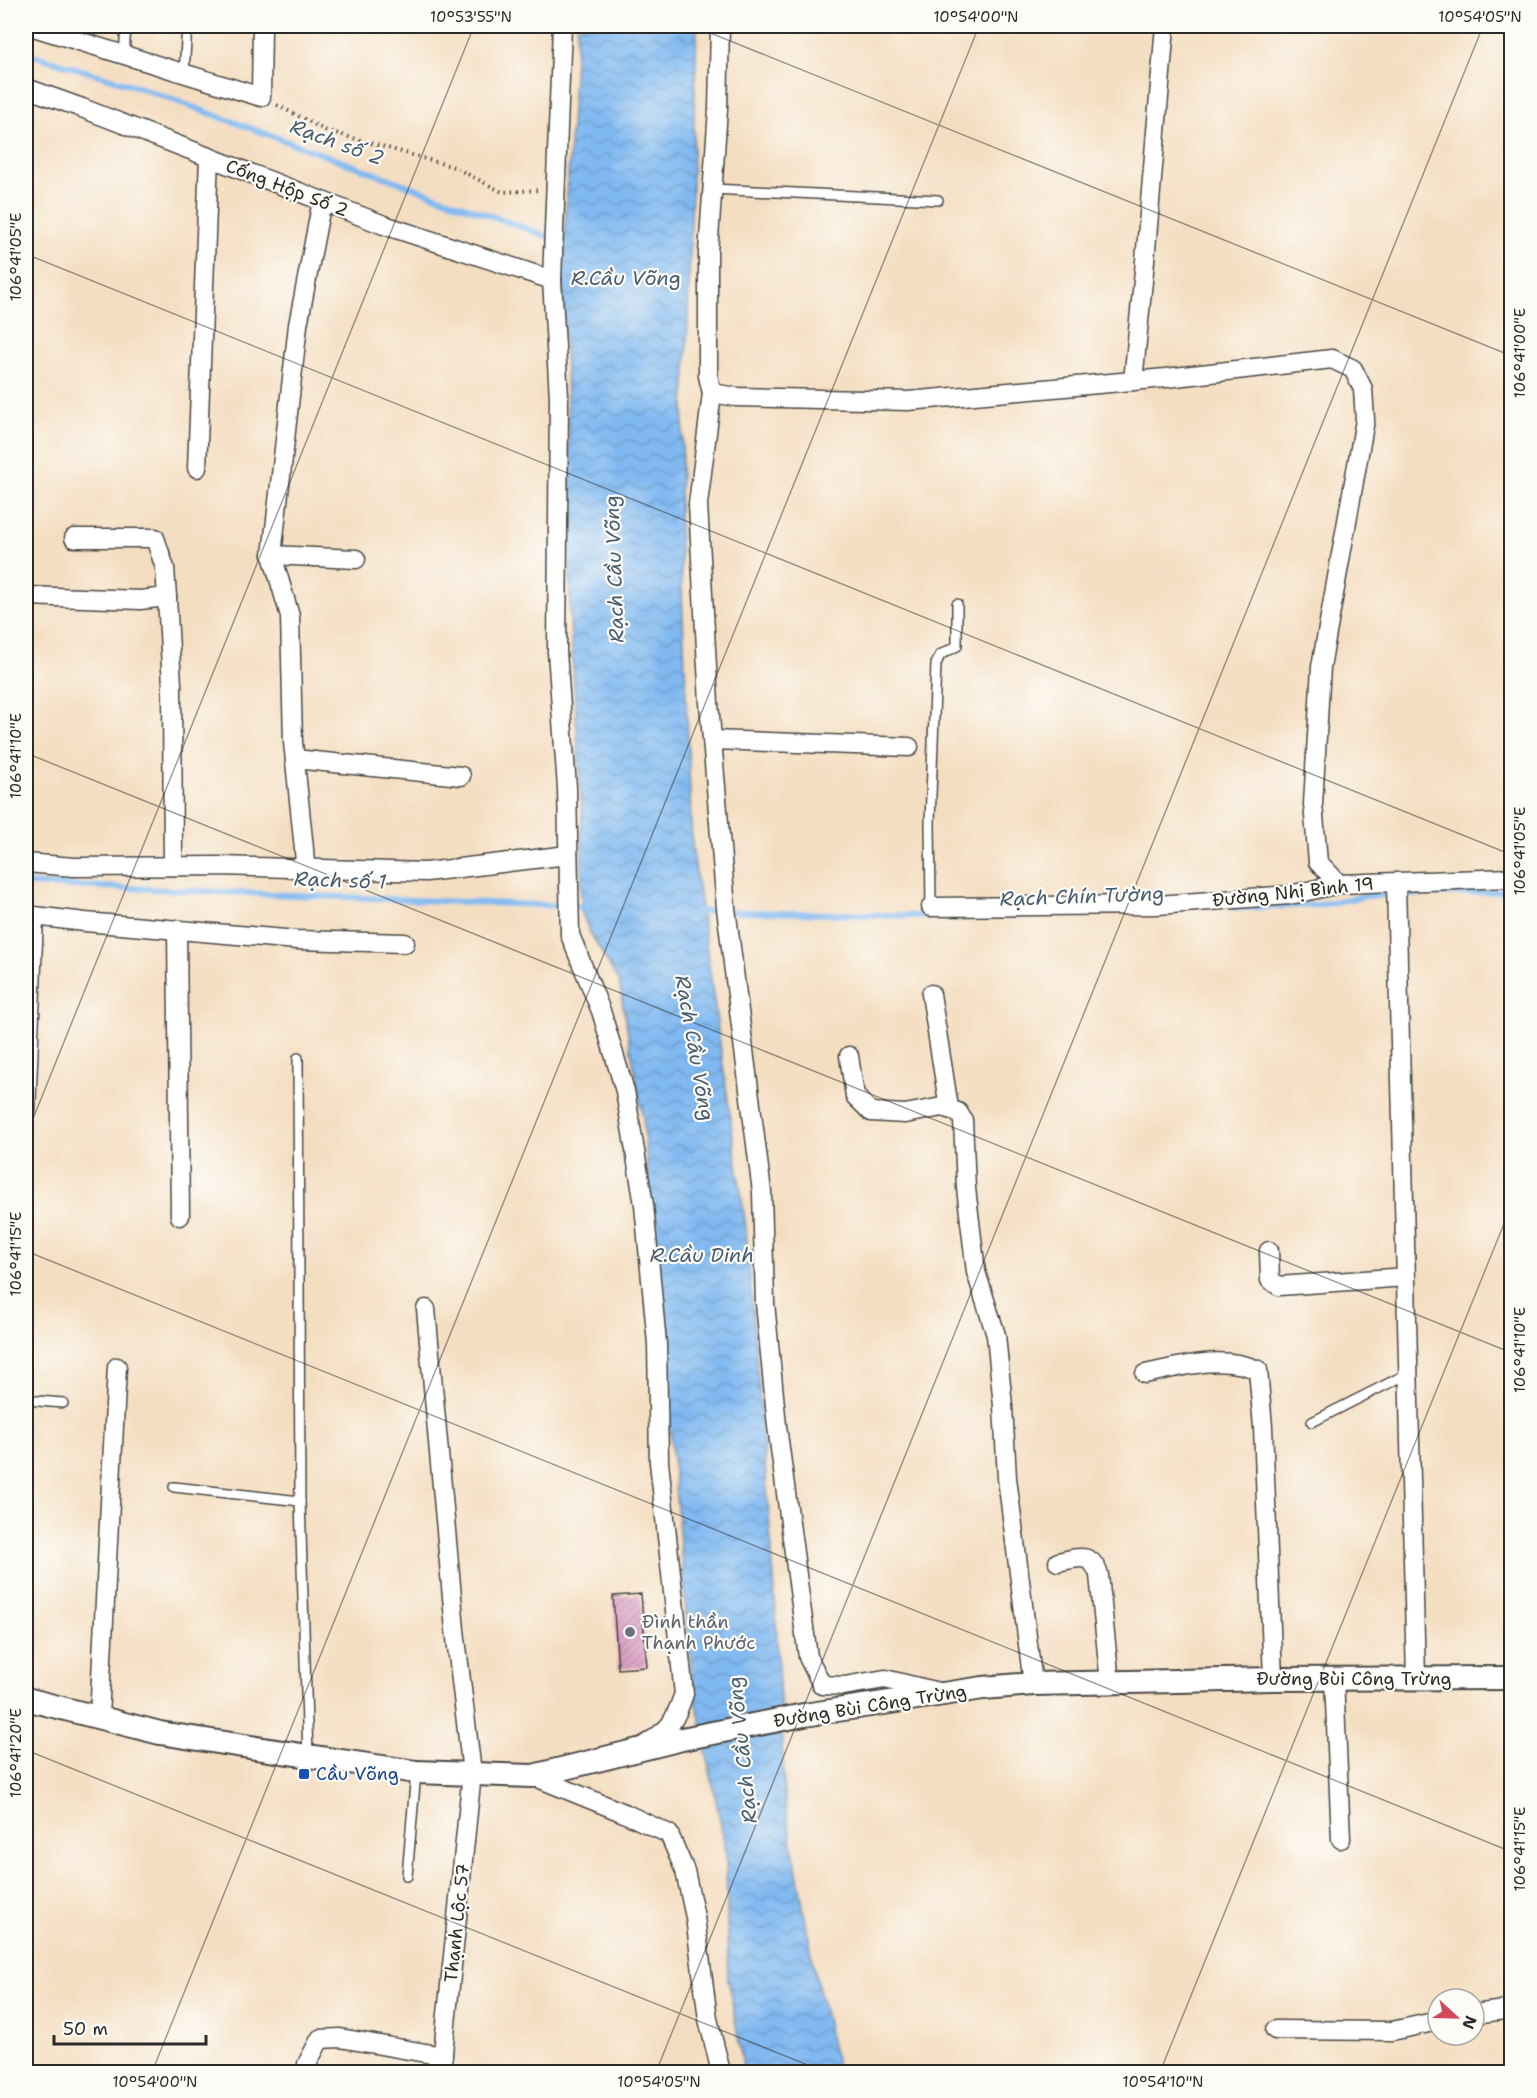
<svg xmlns="http://www.w3.org/2000/svg" width="1537" height="2098" font-family="'Shantell Sans',sans-serif">
<style>
.water{fill:url(#water-waves);stroke:#56728e;stroke-width:1.5}
.lines{fill:none;stroke-linecap:round;stroke-linejoin:round}
.stream{stroke:#80b9f1;stroke-width:6}
.building{fill:url(#building-hatch)}
.service-casing{stroke:#494642;stroke-width:12}
.minor-casing{stroke:#494642;stroke-width:21}
.tertiary-casing{stroke:#494642;stroke-width:26}
.path{stroke:#494642;stroke-width:4;stroke-dasharray:1.5 4.5;stroke-linecap:butt}
.service{stroke:#fff;stroke-width:9}
.minor{stroke:#fff;stroke-width:18}
.tertiary{stroke:#fff;stroke-width:22}
.ticks{fill:none;stroke:#2b2b2b;stroke-width:1.5;stroke-opacity:0.45}
.worship-dot{fill:#6b7280;stroke:#fdfcf7;stroke-width:2}
.transit-dot{fill:#1a4fb4;stroke:#fdfcf7;stroke-width:2}
.labels{text-anchor:middle;stroke-width:4.5;stroke-linejoin:round;paint-order:stroke}
.street-label{font-size:18px;fill:#2b2b2b;stroke:#fdfcf7}
.worship-label{font-size:18px;fill:#5b616d;stroke:#fdfcf7;text-anchor:start}
.transit-label{font-size:18px;fill:#164399;stroke:#fdfcf7;text-anchor:start}
.water-label{font-size:20px;font-style:italic;fill:#495d70;stroke:#fdfcf7}
.neatline{fill:none;stroke:#2b2b2b;stroke-width:2}
.ticks-label{font-size:15px;text-anchor:middle;fill:#2b2b2b}
</style>
<defs>
<pattern id="water-waves" width="16" height="10" patternUnits="userSpaceOnUse" patternTransform="scale(1.5)"><rect width="16" height="10" fill="#80b9f1"/><path d="M0 5q4-4 8 0t8 0" fill="none" stroke="#6997c3"/></pattern>
<pattern id="building-hatch" width="6" height="6" patternUnits="userSpaceOnUse" patternTransform="scale(1.5)"><rect width="6" height="6" fill="#d797bf"/><path d="M-1 1l2-2M0 6l6-6M5 7l2-2" fill="none" stroke="#af7b9b"/></pattern>
</defs>
<rect width="100%" height="100%" fill="#fdfcf7"/>
<filter id="ink" filterUnits="userSpaceOnUse"><feTurbulence type="fractalNoise" baseFrequency=".0167" numOctaves="2"/><feDisplacementMap in="SourceGraphic" scale="12" xChannelSelector="R" yChannelSelector="G"/><feConvolveMatrix kernelMatrix="1 2 1 2 8 2 1 2 1" color-interpolation-filters="sRGB"/></filter>
<filter id="wash" filterUnits="userSpaceOnUse"><feTurbulence type="fractalNoise" baseFrequency=".008" numOctaves="4" result="noise"/><feDisplacementMap in="SourceGraphic" scale="24" xChannelSelector="R" yChannelSelector="G"/><feGaussianBlur stdDeviation="1.35" result="paint"/><feColorMatrix in="noise" values="0 0 0 0 0 0 0 0 0 0 0 0 0 0 0 0 0 1.4 0 .05"/><feComposite in="paint" operator="in"/></filter>
<g filter="url(#wash)">
<rect width="100%" height="100%" fill="#f4dec1"/>
<path class="water" d="M577 26H697L687 347 679 514 692 845 746 1228 774 1578 785 1805 814 1967 838 2072H744L728 1978 726 1851 692 1680 643 1118 619 982 590 933 581 910 582 812 570 621V466L562 277Z"/>
<g class="lines">
<g class="stream">
<path d="M26 53 135 86 571 245"/>
<path d="M26 884 588 907"/>
<path d="M1234 908 1318 905 1366 896 1512 891"/>
<path d="M695 911 971 917 1017 915"/>
</g>
</g>
<g id="blocks">
<path class="building" d="M641 1594 647 1667 618 1669 613 1596Z"/>
</g>
</g>
<g filter="url(#ink)">
<use href="#blocks" fill-opacity="0" stroke="#494642" stroke-width="1.5"/>
<g class="lines">
<g class="service-casing">
<g id="service">
<path d="M124 54 126 26"/>
<path d="M184 73 187 26"/>
<path d="M712 189 938 200"/>
<path d="M931 907 930 822 936 664 940 655 957 646V604"/>
<path d="M298 1058 300 1501 308 1756"/>
<path d="M26 1400 63 1403"/>
<path d="M1312 1422 1409 1373"/>
<path d="M174 1487 300 1501"/>
<path d="M407 1876 416 1772"/>
</g>
</g>
<g class="minor-casing">
<g id="minor">
<path d="M30 26 261 97 262 26"/>
<path d="M562 26 552 280 559 397 557 652 567 788 570 935 601 1011 625 1091 644 1205 657 1344 659 1462 684 1694C673 1724 672 1727 645 1745"/>
<path d="M720 26 718 109 708 253V376L712 393 698 504 709 703 726 908 762 1192 765 1303 777 1426 808 1657 822 1685 844 1686 885 1679 938 1692"/>
<path d="M26 88 82 108 384 225 552 280"/>
<path d="M1133 381 1145 261 1165 26"/>
<path d="M712 393 736 397 908 401 1166 378 1332 359 1353 369 1363 389 1365 420 1321 667 1313 804 1318 862 1339 884"/>
<path d="M197 468 209 157"/>
<path d="M272 555 356 559"/>
<path d="M26 596 140 600 167 597 165 568 155 538H74"/>
<path d="M167 597 172 685 173 866"/>
<path d="M712 740 909 747"/>
<path d="M295 759 461 776"/>
<path d="M26 863 74 867 220 866 426 872 568 855"/>
<path d="M305 867 304 849 293 742 290 616 272 555 298 325 322 201"/>
<path d="M1396 883 1416 1679"/>
<path d="M931 907 1158 905 1290 895 1339 884 1512 878"/>
<path d="M26 915 85 922 297 940 405 943"/>
<path d="M177 930 180 1216"/>
<path d="M931 994 949 1108"/>
<path d="M849 1056 855 1096 871 1112 905 1114 942 1107 958 1112 963 1120 966 1188 976 1272 996 1335 1003 1406 1007 1478 1033 1684"/>
<path d="M26 1112 34 916"/>
<path d="M1269 1251 1270 1280 1279 1286 1406 1277"/>
<path d="M426 1309 455 1630 472 1773 441 2072"/>
<path d="M1145 1374C1183 1366 1222 1354 1258 1370L1263 1427 1273 1679"/>
<path d="M1058 1562C1078 1558 1091 1551 1099 1575L1110 1683"/>
<path d="M1334 1679 1341 1839"/>
<path d="M99 1717 117 1367"/>
<path d="M533 1776 624 1813 669 1834 685 1871 695 1917 708 2019 721 2072"/>
<path d="M1474 2014 1512 2009"/>
<path d="M1275 2030 1392 2031 1438 2021"/>
<path d="M307 2072V2064L320 2039 340 2038 443 2056"/>
</g>
</g>
<g class="tertiary-casing">
<path id="tertiary" d="M26 1699 160 1733 308 1756 416 1772 533 1776 682 1739 804 1715 983 1688 1033 1684 1273 1679 1512 1678"/>
</g>
<path class="path" d="M277 105 325 130 454 167 502 192 540 190"/>
<use href="#service" class="service"/>
<use href="#minor" class="minor"/>
<use href="#tertiary" class="tertiary"/>
</g>
</g>
<path class="ticks" d="M693 26 1512 356M26 254 1512 855M26 753 1512 1353M26 1136 474 26M26 1251 1512 1852M26 1750 825 2072M152 2072 979 26M656 2072 1483 26M1160 2072 1512 1204"/>
<circle class="worship-dot" cx="630" cy="1632" r="6"/>
<rect class="transit-dot" x="298" y="1768" width="12" height="12" rx="3"/>
<g class="labels">
<g class="street-label">
<text transform="translate(287 188) rotate(21)" y="6">Cống Hộp Số 2</text>
<text transform="translate(1293 892) rotate(-6)" y="6">Đường Nhị Bình 19</text>
<text x="1354" y="1685">Đường Bùi Công Trừng</text>
<text transform="translate(870 1706) rotate(-9)" y="6">Đường Bùi Công Trừng</text>
<text transform="translate(457 1923) rotate(-84)" y="6">Thạnh Lộc 57</text>
</g>
<g class="worship-label">
<text x="642" y="1628">Đình thần<tspan x="642" dy="21">Thạnh Phước</tspan></text>
</g>
<g class="transit-label">
<text x="316" y="1780">Cầu Võng</text>
</g>
<g class="water-label">
<text transform="translate(337 142) rotate(20)" y="7">Rạch số 2</text>
<text x="626" y="285">R.Cầu Võng</text>
<text transform="translate(614 569) rotate(-92)" y="7">Rạch Cầu Võng</text>
<text transform="translate(340 880) rotate(2)" y="7">Rạch số 1</text>
<text transform="translate(1082 896) rotate(-2)" y="7">Rạch Chín Tường</text>
<text transform="translate(695 1048) rotate(80)" y="7">Rạch Cầu Võng</text>
<text x="702" y="1262">R.Cầu Dinh</text>
<text transform="translate(742 1750) rotate(-96)" y="7">Rạch Cầu Võng</text>
</g>
</g>
<rect width="1537" height="2098" fill="none" stroke="#fdfcf7" stroke-width="66"/>
<g transform="translate(1456 2017) rotate(112)"><circle r="28" fill="#fdfcf7" stroke="#a9a8a5" stroke-width="1.5"/>
<path d="M0-4.5L10 22L0 15L-10 22Z" fill="#d1495b"/>
<text y="-9" font-size="16" font-weight="bold" text-anchor="middle" fill="#2b2b2b">N</text>
</g>
<path d="M54 2035v9h152v-9" fill="none" stroke="#2b2b2b" stroke-width="3"/>
<text x="63" y="2035" font-size="18" fill="#2b2b2b" stroke="#fdfcf7" stroke-width="4.5" paint-order="stroke">50 m</text>
<rect x="33" y="33" width="1471" height="2032" class="neatline"/>
<g class="ticks-label">
<text x="471" y="22">10°53'55"N</text>
<text x="976" y="22">10°54'00"N</text>
<text x="1480" y="22">10°54'05"N</text>
<text transform="translate(16 257) rotate(-90)" y="5">106°41'05"E</text>
<text transform="translate(1520 353) rotate(-90)" y="5">106°41'00"E</text>
<text transform="translate(16 756) rotate(-90)" y="5">106°41'10"E</text>
<text transform="translate(1520 851) rotate(-90)" y="5">106°41'05"E</text>
<text transform="translate(16 1254) rotate(-90)" y="5">106°41'15"E</text>
<text transform="translate(1520 1350) rotate(-90)" y="5">106°41'10"E</text>
<text transform="translate(16 1753) rotate(-90)" y="5">106°41'20"E</text>
<text transform="translate(1520 1849) rotate(-90)" y="5">106°41'15"E</text>
<text x="155" y="2087">10°54'00"N</text>
<text x="659" y="2087">10°54'05"N</text>
<text x="1163" y="2087">10°54'10"N</text>
</g>
</svg>
